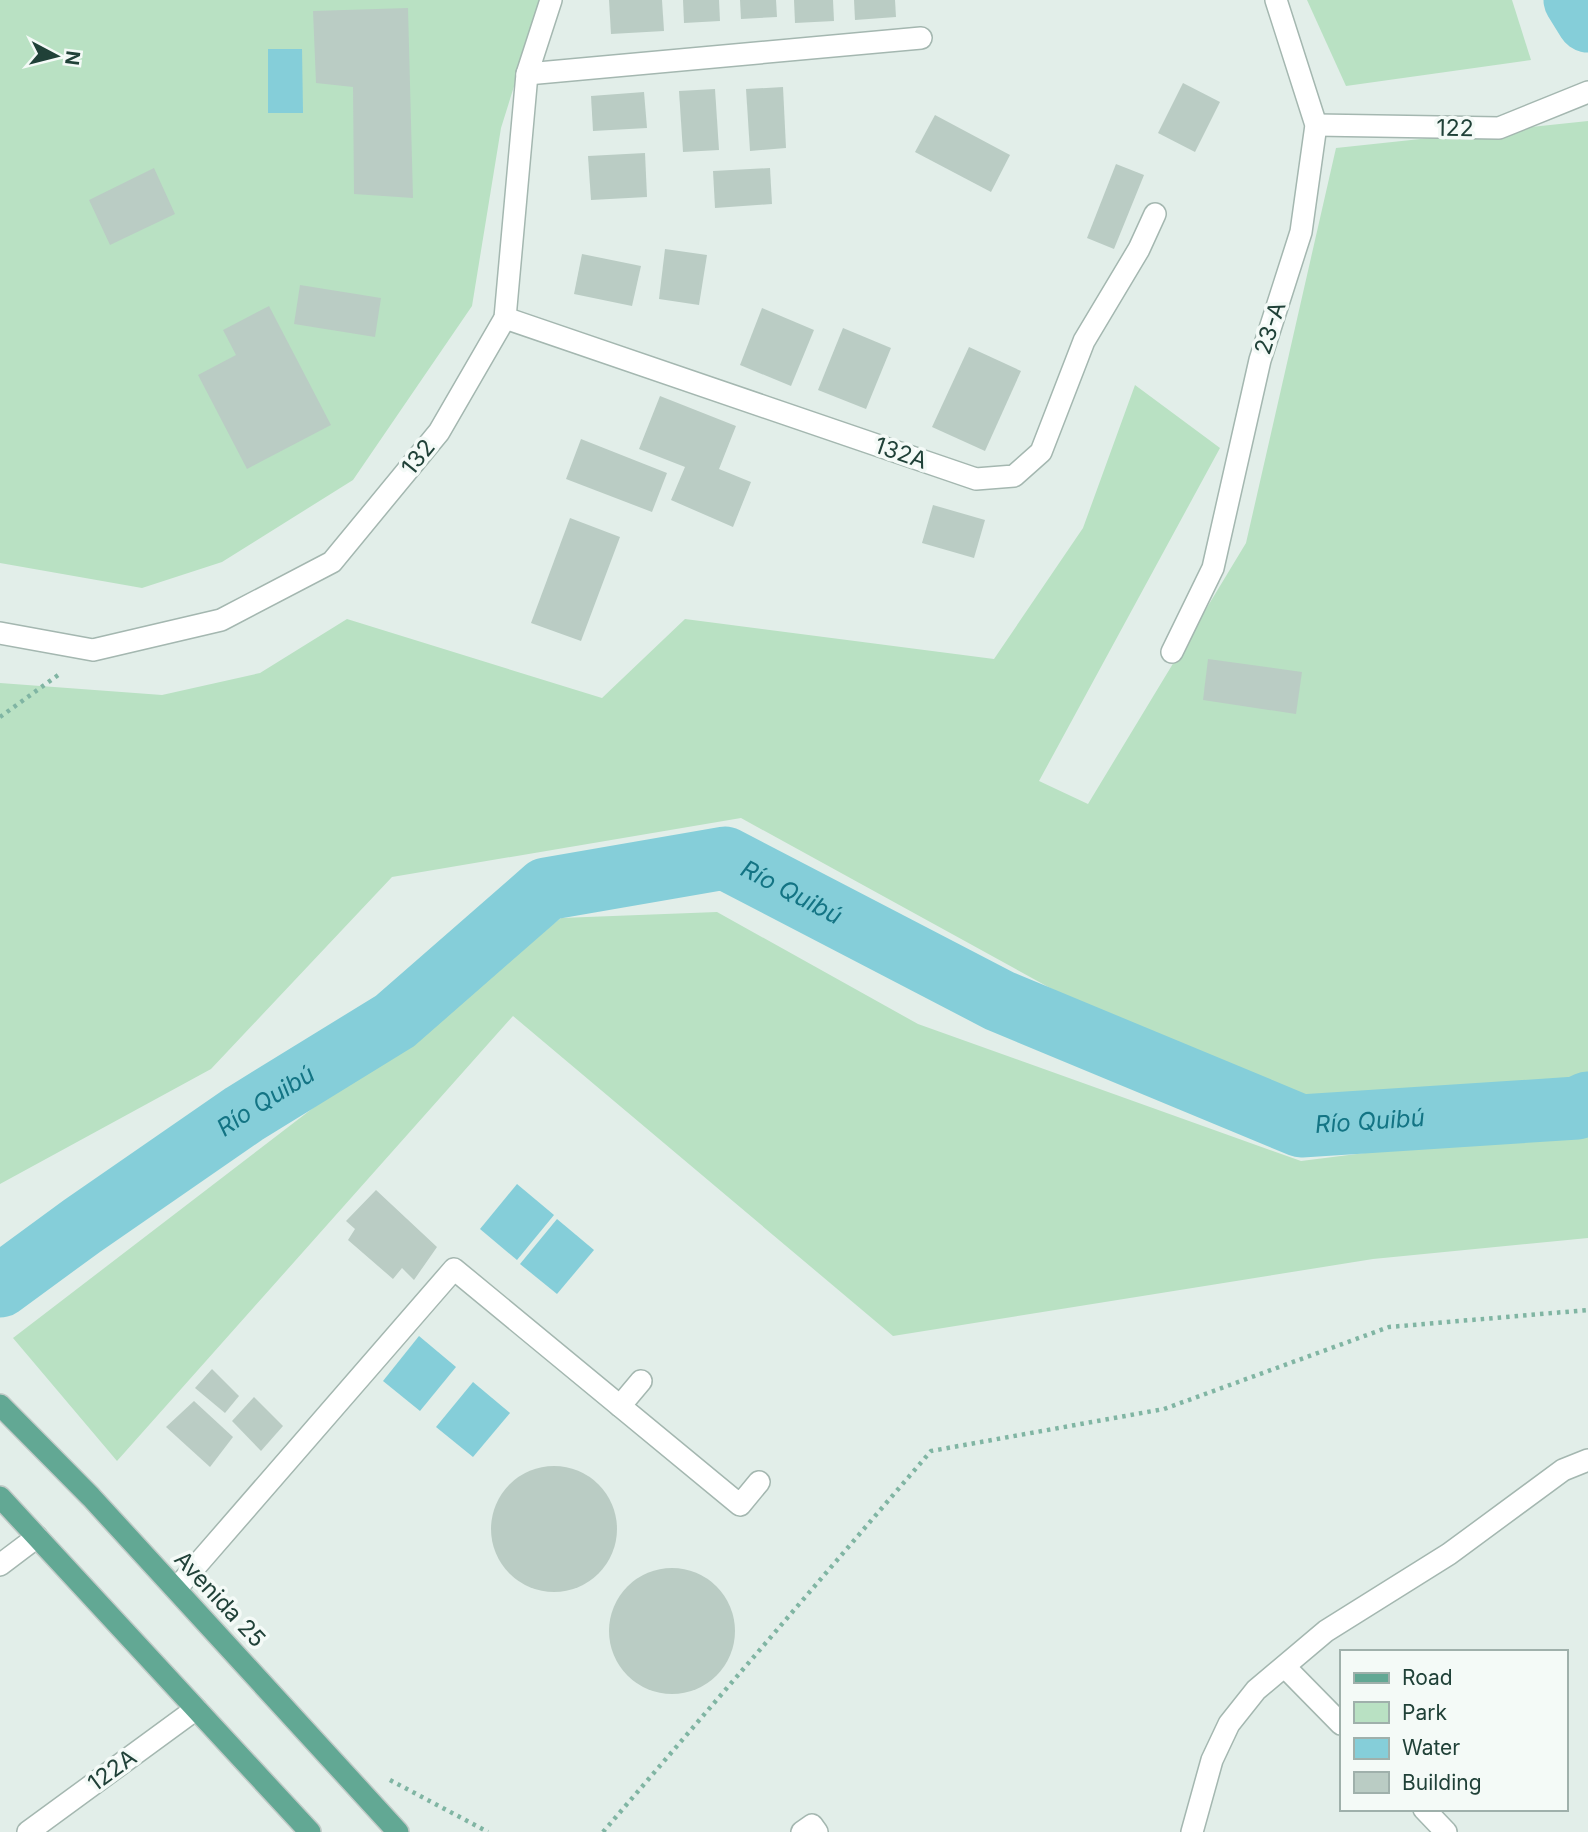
<svg xmlns="http://www.w3.org/2000/svg" width="1588" height="1832" font-family="Inter,sans-serif">
<style>
.green{fill:#b9e1c3}
.water{fill:#85ced9}
.lines{fill:none;stroke-linecap:round;stroke-linejoin:round}
.river{stroke:#85ced9;stroke-width:63}
.building{fill:#baccc4}
.minor-casing{stroke:#a4b7b0;stroke-width:24}
.major-casing{stroke:#c1cac7;stroke-width:24}
.path{stroke:#80b5a3;stroke-width:4.5;stroke-dasharray:3.5 5;stroke-linecap:butt}
.minor{stroke:#fff;stroke-width:21}
.major{stroke:#62a894;stroke-width:21}
.labels{text-anchor:middle;stroke-width:7;stroke-linejoin:round;paint-order:stroke}
.street-label{font-size:23px;fill:#204138;stroke:#f4faf7}
.water-label{font-size:24px;font-style:italic;fill:#137484;stroke:#f4faf7}
</style>
<rect width="100%" height="100%" fill="#e2eee9"/>
<g class="green">
<path d="M0 0H541L501 128 472 306 353 480 222 562 142 588 0 563Z"/>
<path d="M1307 0H1512L1531 60 1346 86Z"/>
<path d="M1588 121V1103L1577 1108 1301 1126 741 818 392 877 211 1069 0 1184V683L162 695 260 673 347 619 602 698 685 619 994 659 1083 528 1135 385 1220 448 1039 781 1088 804 1246 543 1336 148Z"/>
<path d="M717 912 918 1024 1301 1161 1588 1125V1238L1373 1259 893 1336 513 1016 117 1461 13 1338 561 918Z"/>
</g>
<g class="water">
<path d="M268 49H302L303 113H268Z"/>
<path d="M517 1184 554 1215 517 1260 480 1229Z"/>
<path d="M557 1219 594 1250 557 1294 520 1264Z"/>
<path d="M419 1336 456 1367 420 1411 383 1381Z"/>
<path d="M473 1382 510 1413 473 1457 436 1427Z"/>
</g>
<g class="lines">
<g class="river">
<path d="M1575 0 1588 21"/>
<path id="s1" d="M0 1286 82 1226 244 1114 395 1021 546 889 725 858 1000 1001 1301 1126 1577 1108 1588 1103"/>
</g>
</g>
<g class="building">
<path d="M609 0H662L664 31 611 34Z"/>
<path d="M683 0H719L720 21 684 23Z"/>
<path d="M740 0H776L777 17 741 19Z"/>
<path d="M794 0H833L834 21 795 23Z"/>
<path d="M854 0H895L896 17 855 20Z"/>
<path d="M408 8 413 198 354 194 353 87 316 83 313 11Z"/>
<path d="M1183 83 1220 102 1195 152 1158 133Z"/>
<path d="M783 87 786 148 750 151 746 89Z"/>
<path d="M715 89 719 150 683 152 679 91Z"/>
<path d="M644 92 647 128 593 131 591 96Z"/>
<path d="M935 115 1010 155 991 192 915 152Z"/>
<path d="M645 153 647 197 591 200 588 156Z"/>
<path d="M1116 164 1144 175 1114 249 1087 238Z"/>
<path d="M154 168 175 214 110 245 89 200Z"/>
<path d="M770 168 772 204 715 208 713 171Z"/>
<path d="M665 249 707 255 699 305 659 299Z"/>
<path d="M582 254 641 266 632 306 574 294Z"/>
<path d="M300 285 381 298 375 337 294 324Z"/>
<path d="M269 306 331 425 247 469 198 375 236 355 223 330Z"/>
<path d="M762 308 814 330 791 386 740 365Z"/>
<path d="M843 328 891 348 866 409 818 390Z"/>
<path d="M969 347 1021 371 985 451 932 427Z"/>
<path d="M660 396 736 426 719 469 751 482 733 527 671 500 685 467 639 449Z"/>
<path d="M581 439 667 473 652 512 566 479Z"/>
<path d="M933 505 985 520 974 558 922 543Z"/>
<path d="M570 518 620 537 581 641 531 623Z"/>
<path d="M1208 659 1302 672 1296 714 1203 700Z"/>
<path d="M376 1190 437 1247 414 1280 402 1268 393 1279 348 1240 355 1229 346 1221Z"/>
<path d="M212 1369 239 1396 225 1413 195 1388Z"/>
<path d="M254 1397 283 1426 261 1451 232 1421Z"/>
<path d="M194 1401 233 1437 210 1467 166 1427Z"/>
<circle cx="554" cy="1529" r="63"/>
<circle cx="672" cy="1631" r="63"/>
</g>
<g class="lines">
<g class="minor-casing">
<g id="minor">
<path d="M527 74 921 38"/>
<path d="M1316 125 1499 128 1588 92"/>
<path d="M505 318 976 479 1014 476 1041 452 1084 341 1139 249 1155 214"/>
<path d="M0 633 93 650 221 620 332 562 439 432 505 318 527 74 551 0"/>
<path d="M1172 652 1213 568 1260 360 1301 232 1316 125 1276 0"/>
<path d="M620 1406 641 1381"/>
<path d="M0 1565 37 1537"/>
<path d="M176 1589 454 1269 740 1505 759 1482"/>
<path d="M1285 1667 1341 1724"/>
<path d="M1424 1809 1446 1832"/>
<path d="M28 1832 196 1709"/>
<path d="M802 1832 812 1825 817 1832"/>
<path d="M1192 1832 1212 1760 1229 1724 1256 1690 1326 1631 1449 1554 1563 1470 1588 1460"/>
</g>
</g>
<g class="major-casing">
<g id="major">
<path d="M0 1405 91 1497 398 1832"/>
<path d="M0 1497 310 1832"/>
</g>
</g>
<g class="path">
<path d="M0 717 61 673"/>
<path d="M390 1780 488 1832"/>
<path d="M603 1832 931 1451 1164 1409 1389 1327 1588 1310"/>
</g>
<use href="#minor" class="minor"/>
<use href="#major" class="major"/>
</g>
<g class="labels">
<g class="street-label">
<text transform="translate(1455 128) rotate(1)" y="8">122</text>
<text transform="translate(1270 328) rotate(-72)" y="8">23-A</text>
<text transform="translate(901 453) rotate(19)" y="8">132A</text>
<text transform="translate(418 457) rotate(-51)" y="8">132</text>
<text transform="translate(220 1599) rotate(47)" y="8">Avenida 25</text>
<text transform="translate(112 1770) rotate(-36)" y="8">122A</text>
</g>
<g class="water-label">
<text dy="8" stroke="none"><textPath href="#s1" startOffset="933">Río Quibú</textPath></text>
<text dy="8" stroke="none"><textPath href="#s1" startOffset="324">Río Quibú</textPath></text>
<text dy="8" stroke="none"><textPath href="#s1" startOffset="1563">Río Quibú</textPath></text>
</g>
</g>
<rect x="1340" y="1650" width="228" height="161" fill="#f4faf7" stroke="#9fb0ab" stroke-width="2"/>
<rect x="1354" y="1673" width="35" height="10" fill="#62a894" stroke="#9fb0ab" stroke-width="2"/>
<text x="1402" y="1685" font-size="21" fill="#204138">Road</text>
<rect x="1354" y="1702" width="35" height="21" fill="#b9e1c3" stroke="#9fb0ab" stroke-width="2"/>
<text x="1402" y="1720" font-size="21" fill="#204138">Park</text>
<rect x="1354" y="1738" width="35" height="21" fill="#85ced9" stroke="#9fb0ab" stroke-width="2"/>
<text x="1402" y="1755" font-size="21" fill="#204138">Water</text>
<rect x="1354" y="1772" width="35" height="21" fill="#baccc4" stroke="#9fb0ab" stroke-width="2"/>
<text x="1402" y="1790" font-size="21" fill="#204138">Building</text>
<g transform="translate(56 56) rotate(97)" stroke="#f4faf7" stroke-width="5" paint-order="stroke">
<path d="M0-5L12 26L0 18L-12 26Z" fill="#204138"/>
<text y="-10" font-size="19" font-weight="bold" text-anchor="middle" fill="#204138">N</text>
</g>
</svg>
